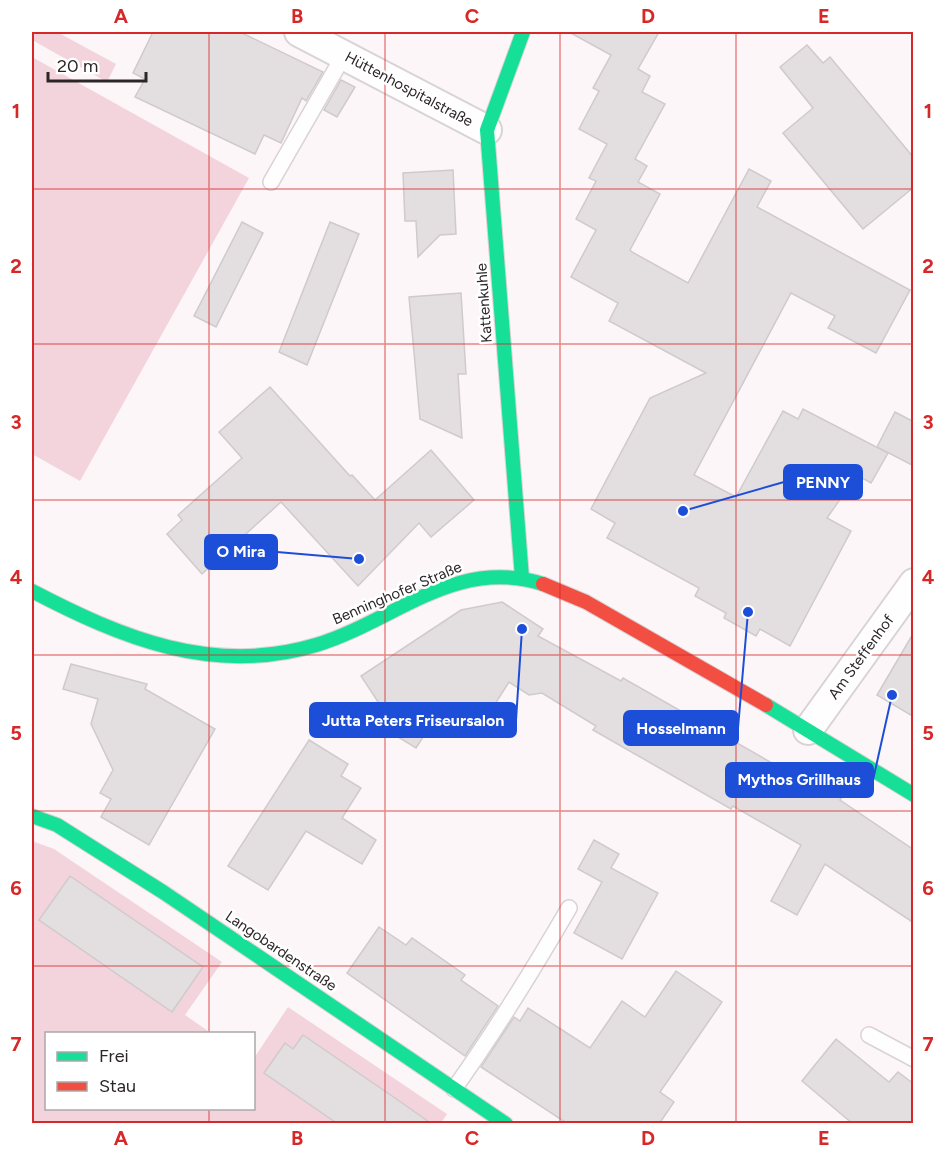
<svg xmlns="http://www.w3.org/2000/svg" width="945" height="1155" font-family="Figtree,sans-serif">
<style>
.green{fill:#f3d4dd}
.building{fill:#e3dedf;stroke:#d0cacc;stroke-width:1.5}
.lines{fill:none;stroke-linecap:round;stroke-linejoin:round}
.lane-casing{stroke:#d9d3d5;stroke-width:18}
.street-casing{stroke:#d9d3d5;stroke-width:32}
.fast-casing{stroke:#d9d3d5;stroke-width:16}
.jam-casing{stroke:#d9d3d5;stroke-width:16}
.lane{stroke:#fffefe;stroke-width:15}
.street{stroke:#fffefe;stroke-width:28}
.fast{stroke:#16e098;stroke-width:14}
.jam{stroke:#f24e42;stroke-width:14}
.grid{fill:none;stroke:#d62828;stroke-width:1.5;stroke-opacity:0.55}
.labels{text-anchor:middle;stroke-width:5;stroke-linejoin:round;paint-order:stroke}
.street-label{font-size:15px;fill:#2c2628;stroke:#fff}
.leader{fill:none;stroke:#1d4ed8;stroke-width:2}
.callout-dot{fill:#1d4ed8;stroke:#fff;stroke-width:2}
.callout{fill:#1d4ed8;stroke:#1d4ed8;stroke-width:2}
.callout-label{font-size:16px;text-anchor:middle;font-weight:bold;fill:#fff}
.neatline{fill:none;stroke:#d62828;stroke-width:2}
.grid-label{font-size:20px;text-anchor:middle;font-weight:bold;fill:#d62828}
</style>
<rect width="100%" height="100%" fill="#fcf6f8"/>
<g class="green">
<path d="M32 32H57L116 64 107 82 32 40Z"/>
<path d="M32 57 249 178 80 481 32 454Z"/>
<path d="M32 841 54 849 222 962 185 1015 211 1033 46 1034V1108H254V1058L288 1007 447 1114 441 1123H32Z"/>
</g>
<g class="building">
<path d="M153 32H240L323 72 306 101 302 98 281 143 264 135 255 154 135 97 145 79 133 73Z"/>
<path d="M569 32H659L638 69 650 76 642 92 665 104 635 159 647 166 638 182 660 194 630 250 632 252 688 283 749 169 771 181 757 207 910 290 876 353 828 328 835 316 791 293 694 475 736 497 783 411 798 419 803 409 888 453 871 483 857 475 827 518 851 531 790 646 760 629 756 636 724 618 726 613 695 596 699 588 607 538 615 523 591 509 650 398 706 373 609 321 618 303 571 277 596 230 576 219 596 181 589 178 607 144 579 129 599 91 593 88 611 55Z"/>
<path d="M807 45 823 63 830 57 914 158V187L863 229 783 133 813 108 780 67Z"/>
<path d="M341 80 355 87 337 117 324 110Z"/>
<path d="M453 170 456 234 440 235 418 257 416 221H405L403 173Z"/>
<path d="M242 222 263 233 216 327 194 316Z"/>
<path d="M330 222 359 234 307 365 279 352Z"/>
<path d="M461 293 466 374H458L462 438 420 419 409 297Z"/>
<path d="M270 387 350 476 352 475 375 500 431 450 474 500 431 537 419 523 358 586 281 502 202 574 167 534 182 520 178 515 242 458 219 432Z"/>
<path d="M895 412 914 422V466L877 447Z"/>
<path d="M502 602 543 629 538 636 621 681 623 678 793 775 797 767 845 792 840 800 914 850V923L825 864 797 915 771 901 801 845 733 806 731 809 593 730 596 726 542 693 529 695 509 682 479 729 455 714 425 734 416 748 390 732 398 719 384 711 361 676 461 610Z"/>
<path d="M914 632V717L877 695Z"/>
<path d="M71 664 147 684 145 689 215 729 149 845 101 817 111 799 100 793 113 770 91 724 98 699 63 689Z"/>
<path d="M309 740 348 764 341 776 361 788 342 818 376 840 362 864 306 831 268 890 228 866Z"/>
<path d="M594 840 619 854 611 868 658 893 622 959 574 933 602 882 578 869Z"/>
<path d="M70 876 203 967 172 1012 39 920Z"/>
<path d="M379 927 406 945 412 938 465 975 461 980 498 1006 465 1056 347 973Z"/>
<path d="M676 971 722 1002 660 1092 674 1102 659 1124H568L481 1067 514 1017 520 1021 528 1008 590 1048 622 1001 645 1017Z"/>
<path d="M303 1035 395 1098 432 1124H338L264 1073 285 1043 293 1049Z"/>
<path d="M836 1039 889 1082 898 1072 914 1084V1124H853L802 1081Z"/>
</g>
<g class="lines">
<g class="lane-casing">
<g id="lane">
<path d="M271 182 344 55"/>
<path d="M869 1035 914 1059"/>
<path d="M454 1089C496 1030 533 970 569 908"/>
</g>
</g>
<g class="street-casing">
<g id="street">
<path d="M299 32 487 130"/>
<path d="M808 730 914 583"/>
</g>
</g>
<g class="fast-casing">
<g id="fast">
<path d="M522 578 487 130 523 32"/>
<path d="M32 591C122 638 213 676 316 645 395 621 455 556 543 584"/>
<path d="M766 705 914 795"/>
<path d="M32 816 57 825 163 892 506 1124"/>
</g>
</g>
<g class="jam-casing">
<path id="jam" d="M543 584 586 602 766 705"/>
</g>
<use href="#lane" class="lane"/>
<use href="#street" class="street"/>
<use href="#fast" class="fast"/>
<use href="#jam" class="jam"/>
</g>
<path class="grid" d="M209 32V1034M385 32V1124M560 32V1124M736 32V1124M32 189H914M32 344H914M32 500H914M32 655H914M32 811H914M32 966H914M209 1108V1124"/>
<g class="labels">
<g class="street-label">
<text transform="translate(409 89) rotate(28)" y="5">Hüttenhospitalstraße</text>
<text transform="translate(484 303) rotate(-94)" y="5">Kattenkuhle</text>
<text transform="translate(397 593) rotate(-23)" y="5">Benninghofer Straße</text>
<text transform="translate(861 657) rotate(-54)" y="5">Am Steffenhof</text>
<text transform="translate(281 951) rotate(34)" y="5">Langobardenstraße</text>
</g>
</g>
<path class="leader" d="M683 511L784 482M359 559L277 552M522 629L516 720M748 612L738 728M892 695L873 780"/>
<g class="callout-dot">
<circle cx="683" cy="511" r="6"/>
<circle cx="359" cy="559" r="6"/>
<circle cx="522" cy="629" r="6"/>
<circle cx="748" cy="612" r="6"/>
<circle cx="892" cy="695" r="6"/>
</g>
<g class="callout">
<rect x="784" y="465" width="78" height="34" rx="6"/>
<rect x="205" y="535" width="72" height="34" rx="6"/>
<rect x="310" y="703" width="206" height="34" rx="6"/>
<rect x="624" y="711" width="114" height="34" rx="6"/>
<rect x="726" y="763" width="147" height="34" rx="6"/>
</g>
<g class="callout-label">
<text x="823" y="488">PENNY</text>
<text x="241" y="557">O Mira</text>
<text x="413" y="726">Jutta Peters Friseursalon</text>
<text x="681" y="734">Hosselmann</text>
<text x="799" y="785">Mythos Grillhaus</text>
</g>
<rect width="945" height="1155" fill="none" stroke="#ffffff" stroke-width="66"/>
<rect x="45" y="1032" width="210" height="78" fill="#ffffff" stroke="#aba8a9" stroke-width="1.5"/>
<rect x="57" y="1052" width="30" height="9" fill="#16e098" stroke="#aba8a9" stroke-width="1.5"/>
<text x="99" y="1062" font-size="18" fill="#2c2628">Frei</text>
<rect x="57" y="1082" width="30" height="9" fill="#f24e42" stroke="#aba8a9" stroke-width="1.5"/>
<text x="99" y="1092" font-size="18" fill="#2c2628">Stau</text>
<path d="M48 72v9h98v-9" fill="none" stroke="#2c2628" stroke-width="3"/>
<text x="57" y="72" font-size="18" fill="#2c2628" stroke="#ffffff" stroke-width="4.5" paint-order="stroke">20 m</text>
<rect x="33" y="33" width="879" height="1089" class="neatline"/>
<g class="grid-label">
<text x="121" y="23">A</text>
<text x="297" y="23">B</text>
<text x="472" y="23">C</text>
<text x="648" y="23">D</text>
<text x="824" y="23">E</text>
<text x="16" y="118">1</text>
<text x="928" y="118">1</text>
<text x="16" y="273">2</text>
<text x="928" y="273">2</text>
<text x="16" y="429">3</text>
<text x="928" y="429">3</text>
<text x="16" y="584">4</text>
<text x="928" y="584">4</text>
<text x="16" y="740">5</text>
<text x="928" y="740">5</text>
<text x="16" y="895">6</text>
<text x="928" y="895">6</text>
<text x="16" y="1051">7</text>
<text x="928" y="1051">7</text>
<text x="121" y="1145">A</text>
<text x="297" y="1145">B</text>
<text x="472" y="1145">C</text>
<text x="648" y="1145">D</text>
<text x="824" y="1145">E</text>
</g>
</svg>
